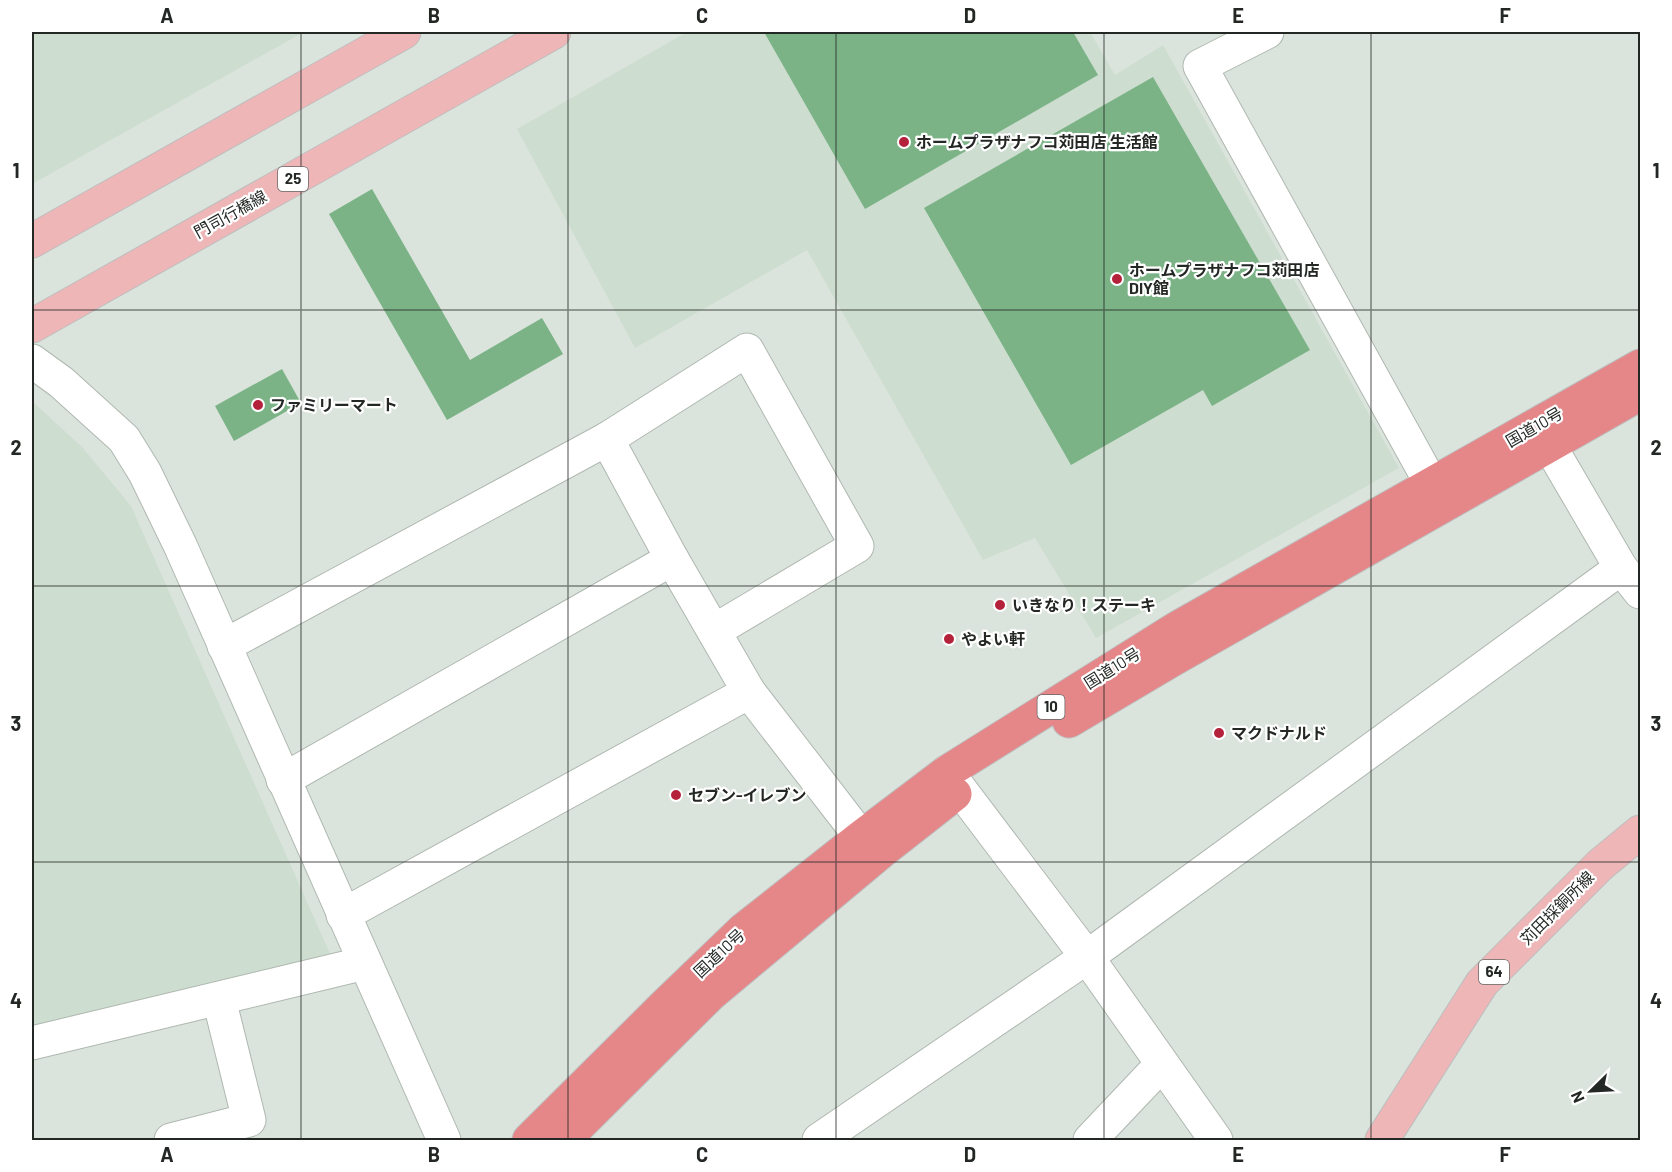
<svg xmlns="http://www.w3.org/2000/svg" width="1672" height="1172" font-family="Barlow,'Noto Sans JP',sans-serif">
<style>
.built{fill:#cdddcf}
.building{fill:#7bb387}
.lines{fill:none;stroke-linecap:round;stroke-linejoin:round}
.street-casing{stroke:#afb8b0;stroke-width:35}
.secondary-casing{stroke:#afb8b0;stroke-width:35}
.primary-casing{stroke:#bdbebe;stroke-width:35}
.highway-casing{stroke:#bdbebe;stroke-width:35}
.street{stroke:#fff;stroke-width:33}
.secondary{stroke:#fff;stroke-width:33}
.primary{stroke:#efb6b8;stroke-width:33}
.highway{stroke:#e58689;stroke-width:33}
.grid{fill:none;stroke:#242825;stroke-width:1.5;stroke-opacity:0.55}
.poi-dot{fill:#b4213a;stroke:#fff;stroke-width:2}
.labels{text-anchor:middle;stroke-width:4.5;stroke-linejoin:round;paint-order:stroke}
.shield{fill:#fff;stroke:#666866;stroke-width:1.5}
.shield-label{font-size:15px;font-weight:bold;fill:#242825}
.poi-label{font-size:16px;font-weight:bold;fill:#242825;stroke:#fff;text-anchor:start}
.street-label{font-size:16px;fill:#242825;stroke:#fff}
.neatline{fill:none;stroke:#242825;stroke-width:2}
.grid-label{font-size:20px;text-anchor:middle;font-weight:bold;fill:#242825}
</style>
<rect width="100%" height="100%" fill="#dbe4dc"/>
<g class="built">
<path d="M32 32H304L32 184Z"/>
<path d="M687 32H1090L1115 75 1163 45 1399 468 1096 638 1035 538 983 560 807 250 635 348 517 129Z"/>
<path d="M32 401 82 447 131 506 331 956 32 1031Z"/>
</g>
<g class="building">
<path d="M764 32H1073L1098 75 865 209Z"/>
<path d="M1153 77 1310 350 1212 406 1203 390 1071 465 924 208Z"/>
<path d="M372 189 470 360 542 318 563 354 447 420 329 214Z"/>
<path d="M282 369 301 403 234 441 215 406Z"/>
</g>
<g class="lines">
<g class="street-casing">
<g id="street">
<path d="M1267 32 1200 66 1432 485"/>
<path d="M1538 426 1621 568 1640 592"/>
<path d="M607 439 747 350 857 546 714 631"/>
<path d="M224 646 607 439 672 559 749 692 861 837"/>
<path d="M947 772 1087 957 1216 1140"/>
<path d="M283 780 672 559"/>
<path d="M343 915 749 692"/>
<path d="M32 1043 365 963"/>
<path d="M171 1140 249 1120 219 999"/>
<path d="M819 1140 1087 957 1621 568"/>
<path d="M1090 1140 1161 1065"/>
</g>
</g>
<g class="secondary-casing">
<path id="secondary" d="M32 361 61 382 124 439 145 473 180 545 444 1140"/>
</g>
<g class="primary-casing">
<g id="primary">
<path d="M32 241 404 32"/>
<path d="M32 326 554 32"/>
<path d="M1382 1140 1482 983 1600 865 1640 832"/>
</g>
</g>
<g class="highway-casing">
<g id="highway">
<path d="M1069 721 1172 660 1640 394"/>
<path d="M529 1140 664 1006 743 930 861 837 947 772 1177 628 1640 366"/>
<path d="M564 1140 711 994 881 852 955 794"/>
</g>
</g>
<use href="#street" class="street"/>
<use href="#secondary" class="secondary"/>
<use href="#primary" class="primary"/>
<use href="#highway" class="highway"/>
</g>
<path class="grid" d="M301 32V1140M568 32V1140M836 32V1140M1104 32V1140M1371 32V1140M32 310H1640M32 586H1640M32 862H1640"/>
<g class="poi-dot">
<circle cx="904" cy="142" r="6"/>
<circle cx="1117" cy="279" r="6"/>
<circle cx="258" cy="405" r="6"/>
<circle cx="1000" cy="605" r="6"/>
<circle cx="949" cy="639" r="6"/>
<circle cx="1219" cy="733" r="6"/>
<circle cx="676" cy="795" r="6"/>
</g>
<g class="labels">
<g class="shield">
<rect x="278" y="167" width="30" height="24" rx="4.5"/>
<rect x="1037.5" y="695" width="27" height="24" rx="4.5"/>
<rect x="1479" y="960" width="30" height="24" rx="4.5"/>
</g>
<g class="shield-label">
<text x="293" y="184">25</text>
<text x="1051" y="712">10</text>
<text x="1494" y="977">64</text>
</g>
<g class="poi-label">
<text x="916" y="148">ホームプラザナフコ苅田店 生活館</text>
<text x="1129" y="276">ホームプラザナフコ苅田店<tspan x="1129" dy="18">DIY館</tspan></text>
<text x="270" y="411">ファミリーマート</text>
<text x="1012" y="611">いきなり！ステーキ</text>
<text x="961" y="645">やよい軒</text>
<text x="1231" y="739">マクドナルド</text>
<text x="688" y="801">セブン-イレブン</text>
</g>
<g class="street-label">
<text transform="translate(230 214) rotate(-29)" y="6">門司行橋線</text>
<text transform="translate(1534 427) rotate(-30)" y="6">国道10号</text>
<text transform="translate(1112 668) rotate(-32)" y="6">国道10号</text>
<text transform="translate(1557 908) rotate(-45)" y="6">苅田採銅所線</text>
<text transform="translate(719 953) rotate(-43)" y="6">国道10号</text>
</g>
</g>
<rect width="1672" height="1172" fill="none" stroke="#ffffff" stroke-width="66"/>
<g transform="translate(1591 1091) rotate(246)" stroke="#ffffff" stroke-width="4.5" paint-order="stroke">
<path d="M0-4.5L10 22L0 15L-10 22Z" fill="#242825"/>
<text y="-9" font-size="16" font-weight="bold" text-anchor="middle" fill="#242825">N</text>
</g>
<rect x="33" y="33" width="1606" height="1106" class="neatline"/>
<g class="grid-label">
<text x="167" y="23">A</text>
<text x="434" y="23">B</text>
<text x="702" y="23">C</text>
<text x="970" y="23">D</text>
<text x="1238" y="23">E</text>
<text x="1505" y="23">F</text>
<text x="16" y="178">1</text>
<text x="1656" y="178">1</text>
<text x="16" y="455">2</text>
<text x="1656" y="455">2</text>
<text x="16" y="731">3</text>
<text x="1656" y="731">3</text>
<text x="16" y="1008">4</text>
<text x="1656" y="1008">4</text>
<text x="167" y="1162">A</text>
<text x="434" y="1162">B</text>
<text x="702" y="1162">C</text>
<text x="970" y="1162">D</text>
<text x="1238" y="1162">E</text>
<text x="1505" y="1162">F</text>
</g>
</svg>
